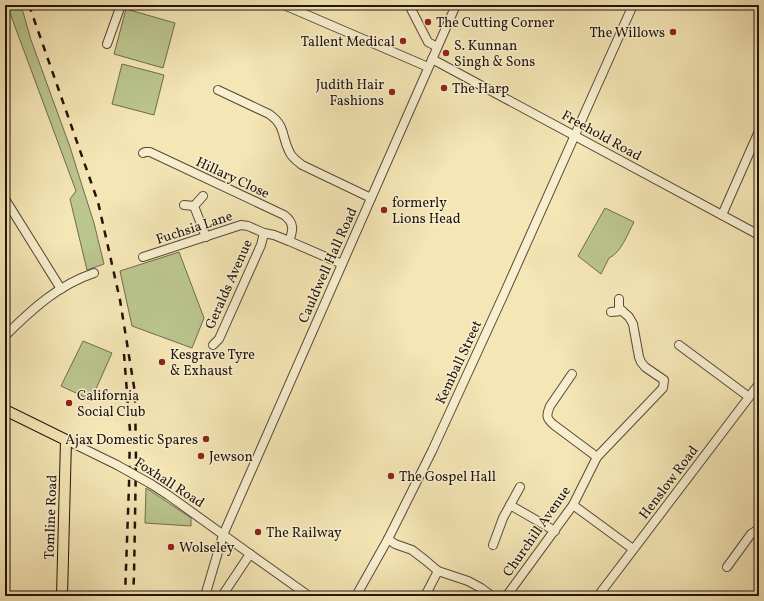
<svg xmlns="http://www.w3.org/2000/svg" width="764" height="601" font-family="Vollkorn,serif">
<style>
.green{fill:#bbc58e;stroke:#6e6c4e}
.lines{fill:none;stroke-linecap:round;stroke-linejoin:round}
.minor-casing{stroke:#574837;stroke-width:10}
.major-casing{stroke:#22140d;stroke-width:12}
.minor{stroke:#f8efcf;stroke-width:8}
.major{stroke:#f5e6b5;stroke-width:10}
.rail{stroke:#22140d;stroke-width:2.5;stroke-dasharray:7 7;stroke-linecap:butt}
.minor-bridge-casing{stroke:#574837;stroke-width:10;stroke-linecap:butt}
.minor-bridge{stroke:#f8efcf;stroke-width:8}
.poi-dot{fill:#8f2418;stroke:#f8efcf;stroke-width:1.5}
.labels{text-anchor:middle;stroke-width:3;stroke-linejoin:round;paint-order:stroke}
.poi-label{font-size:14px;fill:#22140d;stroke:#f8efcf;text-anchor:start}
.street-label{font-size:14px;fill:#22140d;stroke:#f8efcf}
</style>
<rect width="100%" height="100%" fill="#f5e6b5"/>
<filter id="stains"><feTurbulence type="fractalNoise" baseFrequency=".005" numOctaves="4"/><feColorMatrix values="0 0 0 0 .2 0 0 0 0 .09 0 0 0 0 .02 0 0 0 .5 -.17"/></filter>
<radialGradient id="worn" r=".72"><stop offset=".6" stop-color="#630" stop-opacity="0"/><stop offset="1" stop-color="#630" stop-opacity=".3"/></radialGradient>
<g class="green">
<path d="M7 5H21L31 40 70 147 79 176 94 223 104 264 87 270 70 199 76 191Z"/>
<path d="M126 9 175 23 163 68 114 54Z"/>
<path d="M122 64 164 75 154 115 112 104Z"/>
<path d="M605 208 634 222C628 233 621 253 609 258L601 274 578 256Z"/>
<path d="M179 252 204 318 192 348 132 326 120 271Z"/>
<path d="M83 341 112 353 91 400 61 386Z"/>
<path d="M146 488 191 518V526L145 523Z"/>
</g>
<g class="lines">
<g class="minor-casing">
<g id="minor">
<path d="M284 5 428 67"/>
<path d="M409 5 428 42 437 47"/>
<path d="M107 44 121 5"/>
<path d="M432 59 759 235"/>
<path d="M218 90 269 114C286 126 281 135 289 151 291 157 297 161 302 165L371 198"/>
<path d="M143 153 145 152H150L284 215C295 223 293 231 289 241"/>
<path d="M5 199 61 289"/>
<path d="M184 205 194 206 203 196"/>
<path d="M194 206 206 237"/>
<path d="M722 215 759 131"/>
<path d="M143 257 241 225 248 226 264 233 274 235 289 241 342 264"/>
<path d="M611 312 622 311"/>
<path d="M5 336C31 310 58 285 94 273"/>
<path d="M213 345 219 339 261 245 264 233"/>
<path d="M679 345 749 397"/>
<path d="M572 374 550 406C546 416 546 418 554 425L597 457"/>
<path d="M66 440 117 465"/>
<path d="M151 484 168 495 250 554 309 596"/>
<path d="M510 505 555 531"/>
<path d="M573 505 633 549"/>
<path d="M388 539 395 544 412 550 425 560 438 571 468 581 481 588 492 596"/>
<path d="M493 545 503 518 520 487"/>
<path d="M727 567 751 534 759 529"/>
<path d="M5 595 7 596"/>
<path d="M205 596 223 535 456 5"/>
<path d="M222 596 250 554"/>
<path d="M356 596 388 539 432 451 504 294 633 5"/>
<path d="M425 596 438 571"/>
<path d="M504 596 508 594 573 505 597 457 663 388 664 380 645 367 641 362 639 357 633 324 629 317 619 308V299"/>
<path d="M598 596 759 384"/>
</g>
</g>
<g class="major-casing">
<path id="major" d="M5 410 66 440 62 596"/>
</g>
<use href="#minor" class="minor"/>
<use href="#major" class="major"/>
<g class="rail">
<path d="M29 5 98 202 120 300 135 393 136 460 134 576 133 596"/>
<path d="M124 354 130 431 129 485 125 596"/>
</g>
<g class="minor-bridge-casing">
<path id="minor-bridge" d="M117 465 151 484"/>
</g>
<use href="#minor-bridge" class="minor-bridge"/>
</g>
<g class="poi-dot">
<circle cx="428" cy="22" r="4"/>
<circle cx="673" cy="32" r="4"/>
<circle cx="403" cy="41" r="4"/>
<circle cx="446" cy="53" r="4"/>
<circle cx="444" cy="88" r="4"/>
<circle cx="392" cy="92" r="4"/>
<circle cx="384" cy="210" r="4"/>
<circle cx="162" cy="362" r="4"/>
<circle cx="69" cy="403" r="4"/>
<circle cx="206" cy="439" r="4"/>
<circle cx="201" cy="456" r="4"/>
<circle cx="391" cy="476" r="4"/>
<circle cx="258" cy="532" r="4"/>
<circle cx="171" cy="547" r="4"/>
</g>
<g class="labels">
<g class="poi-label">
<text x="436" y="27">The Cutting Corner</text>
<text x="665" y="37" text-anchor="end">The Willows</text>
<text x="395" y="46" text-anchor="end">Tallent Medical</text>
<text x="454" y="50">S. Kunnan<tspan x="454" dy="16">Singh &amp; Sons</tspan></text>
<text x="384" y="89" text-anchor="end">Judith Hair<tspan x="384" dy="16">Fashions</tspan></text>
<text x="452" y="93">The Harp</text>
<text x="392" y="207">formerly<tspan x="392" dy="16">Lions Head</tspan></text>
<text x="170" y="359">Kesgrave Tyre<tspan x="170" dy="16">&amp; Exhaust</tspan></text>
<text x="77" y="400">California<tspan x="77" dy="16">Social Club</tspan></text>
<text x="198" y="444" text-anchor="end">Ajax Domestic Spares</text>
<text x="209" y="461">Jewson</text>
<text x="399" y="481">The Gospel Hall</text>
<text x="266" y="537">The Railway</text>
<text x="179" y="552">Wolseley</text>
</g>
<g class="street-label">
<text transform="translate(602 135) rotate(29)" y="5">Freehold Road</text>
<text transform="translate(233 177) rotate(25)" y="5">Hillary Close</text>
<text transform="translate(194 227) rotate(-18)" y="5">Fuchsia Lane</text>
<text transform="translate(327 265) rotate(-66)" y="5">Cauldwell Hall Road</text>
<text transform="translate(228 284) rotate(-66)" y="5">Geralds Avenue</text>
<text transform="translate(458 362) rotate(-65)" y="5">Kemball Street</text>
<text transform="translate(170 482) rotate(33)" y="5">Foxhall Road</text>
<text transform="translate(668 482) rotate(-53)" y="5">Henslow Road</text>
<text transform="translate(50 517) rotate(-88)" y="5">Tomline Road</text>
<text transform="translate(536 531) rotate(-55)" y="5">Churchill Avenue</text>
</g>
</g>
<rect width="764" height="601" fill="none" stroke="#f5e6b5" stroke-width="20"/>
<rect x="6" y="6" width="752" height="589" fill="none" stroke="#22140d" stroke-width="2"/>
<rect x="10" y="10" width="744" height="581" fill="none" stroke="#22140d"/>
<rect width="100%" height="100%" filter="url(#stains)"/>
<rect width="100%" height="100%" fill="url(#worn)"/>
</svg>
